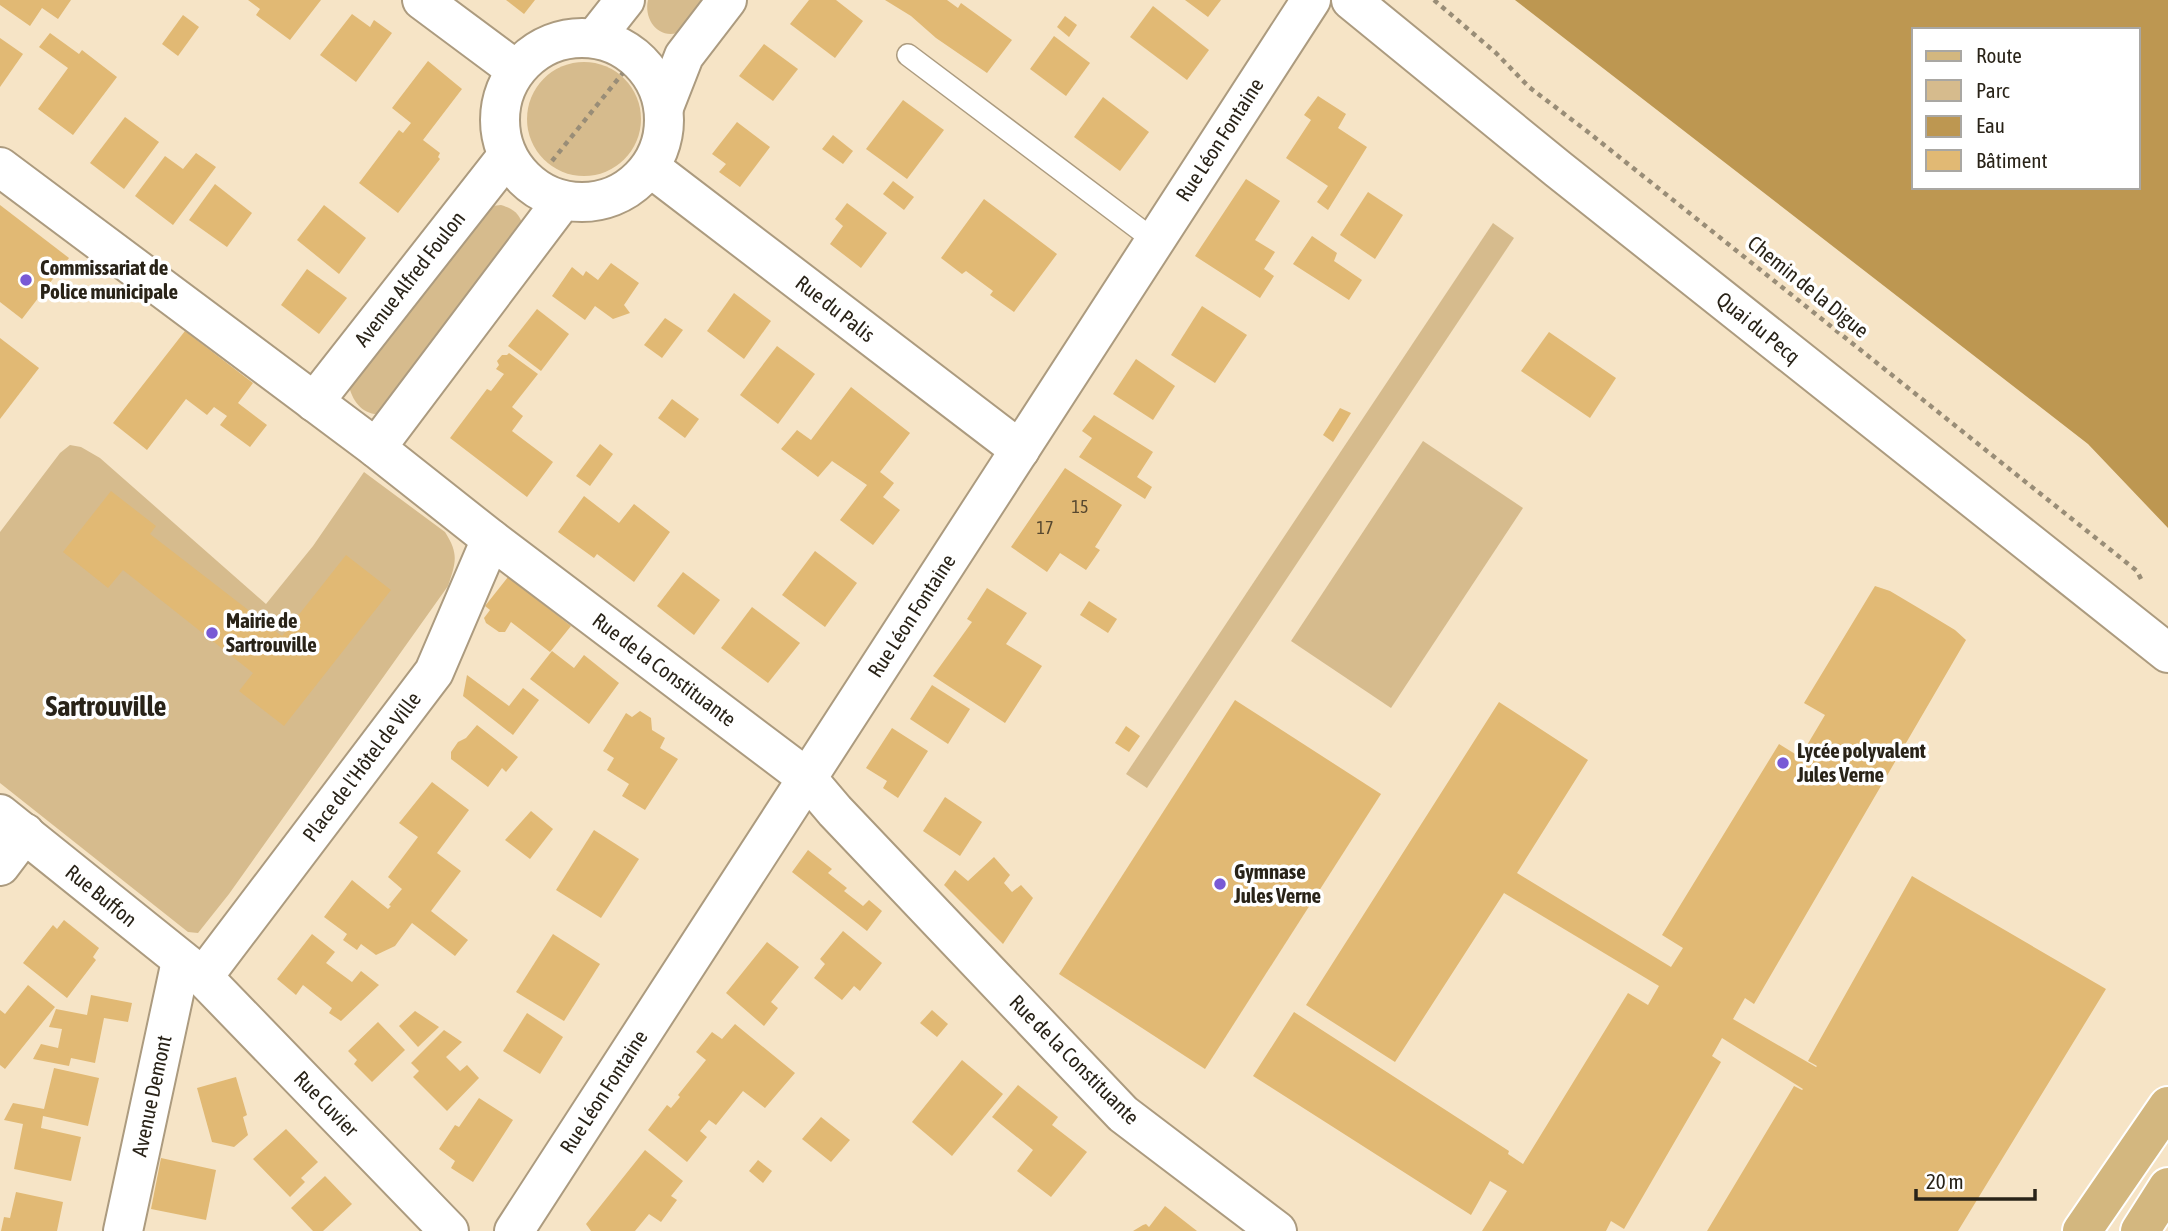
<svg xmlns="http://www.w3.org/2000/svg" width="2168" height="1231" font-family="'Asap Condensed',sans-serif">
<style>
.green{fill:#d6bb8d}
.water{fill:#bd9751;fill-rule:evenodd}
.building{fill:#e1b974}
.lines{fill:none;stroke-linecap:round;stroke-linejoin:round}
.service-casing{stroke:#ac9b7f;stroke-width:24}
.minor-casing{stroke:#ac9b7f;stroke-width:42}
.primary-casing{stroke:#fff;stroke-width:42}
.path{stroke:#998d77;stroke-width:4.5;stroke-dasharray:5 5;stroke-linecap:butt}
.service{stroke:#fff;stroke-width:21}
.minor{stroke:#fff;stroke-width:38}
.primary{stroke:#d3b77f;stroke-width:38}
.poi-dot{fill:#795ad5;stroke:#fff;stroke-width:2.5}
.labels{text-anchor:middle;stroke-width:7;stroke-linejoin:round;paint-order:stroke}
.number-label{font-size:18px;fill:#57482f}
.street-label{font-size:21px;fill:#292318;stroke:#fff}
.poi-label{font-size:21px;font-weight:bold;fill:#292318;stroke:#fff;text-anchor:start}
.district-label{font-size:28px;font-weight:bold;fill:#292318;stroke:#fff}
</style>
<rect width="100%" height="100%" fill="#f6e4c6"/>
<g class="green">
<path d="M648 0H710C703 9 694 25 684 30 662 43 643 22 648 0Z"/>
<circle cx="584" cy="119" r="57"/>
<path d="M501 205C514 209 520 214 523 227L379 414C362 415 352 400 349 386L492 206Z"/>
<path d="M1493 223 1514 238 1147 788 1126 774Z"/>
<path d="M1423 441 1523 508 1391 708 1291 641Z"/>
<path d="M70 445 81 447 100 458 266 604 313 546 364 472 445 532C459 554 456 562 448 586L229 894 198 933 188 932 0 783V532L60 453Z"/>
</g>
<path class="water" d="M1515 0H2168V528L2088 444ZM1914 30H2138V187H1914Z"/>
<g class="building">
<path d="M0 0H71L58 19 42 8 30 26 0 5Z"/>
<path d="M248 0H321L290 40 256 15 260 9Z"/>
<path d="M506 0H535L524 14Z"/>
<path d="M809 0H836L863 21 835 58 790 24Z"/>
<path d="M885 0H947L958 8 961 3 1012 40 987 73 936 38 911 16Z"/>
<path d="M1185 0H1221L1208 17Z"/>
<path d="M1153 6 1209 50 1187 80 1130 37Z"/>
<path d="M352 14 370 27 374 20 392 33 356 82 320 55Z"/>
<path d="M183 15 199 27 178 56 162 44Z"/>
<path d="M1065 16 1077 25 1069 37 1057 27Z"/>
<path d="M50 33 79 54 82 50 117 77 73 135 38 109 68 68 39 47Z"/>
<path d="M1054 36 1090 63 1066 96 1030 69Z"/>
<path d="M0 38 23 54 0 87Z"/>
<path d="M764 44 798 69 773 101 739 76Z"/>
<path d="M428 61 462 89 423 140 440 153 438 157 440 159 398 213 359 183 399 130 403 133 411 123 392 108Z"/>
<path d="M1318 96 1346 114 1338 128 1367 147 1328 210 1317 202 1328 186 1286 158 1311 120 1304 115Z"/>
<path d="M1103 97 1149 132 1120 171 1074 137Z"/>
<path d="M903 100 944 130 907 179 866 149Z"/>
<path d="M125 117 159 142 124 189 90 163Z"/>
<path d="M737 122 770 147 740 187 719 172 726 164 712 154Z"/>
<path d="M833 135 853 151 843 164 822 149Z"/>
<path d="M196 153 216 167 173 225 135 196 165 156 183 169Z"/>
<path d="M1246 179 1280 201 1255 240 1275 252 1264 269 1274 276 1260 298 1195 256Z"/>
<path d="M893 181 914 197 904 210 883 194Z"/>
<path d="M215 184 252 213 227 247 189 220Z"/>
<path d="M1368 192 1403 215 1375 259 1340 235Z"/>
<path d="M984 199 1057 254 1014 312 990 295 993 291 966 271 962 274 941 258Z"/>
<path d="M847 203 887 233 861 268 830 244 843 226 835 219Z"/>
<path d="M0 205 69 258 22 319 0 302Z"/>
<path d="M324 205 366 238 339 274 297 240Z"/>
<path d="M1312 236 1337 253 1334 261 1362 280 1349 300 1293 264Z"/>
<path d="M611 263 639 283 624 305 630 313 613 319 595 306 585 320 552 296 572 267 583 276 586 271 598 280Z"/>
<path d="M307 269 347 298 319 334 281 305Z"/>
<path d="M734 293 771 321 744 359 707 331Z"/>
<path d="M1202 306 1247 335 1215 383 1171 355Z"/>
<path d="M537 309 569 334 541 371 508 346Z"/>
<path d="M665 318 683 330 662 358 644 345Z"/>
<path d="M185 331 253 383 238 403 267 425 250 447 220 425 227 416 214 407 207 415 186 399 147 450 113 423Z"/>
<path d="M1549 332 1616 378 1590 418 1521 371Z"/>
<path d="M0 338 39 368 0 419Z"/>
<path d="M777 346 815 374 778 424 740 395Z"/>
<path d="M509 353 538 374 512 407 523 416 512 431 553 462 527 497 450 438 487 389 491 391 504 374 496 369 499 365 497 361 502 355H507Z"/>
<path d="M1136 359 1175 386 1153 420 1113 394Z"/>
<path d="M851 387 910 433 880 472 894 483 883 497 900 510 873 545 840 520 867 485 832 461 818 477 781 449 797 430 811 440Z"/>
<path d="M672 399 699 419 685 438 658 418Z"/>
<path d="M1340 408 1351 413 1333 442 1323 435Z"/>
<path d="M1094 415 1153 452 1137 477 1152 487 1145 499 1079 457 1092 438 1082 431Z"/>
<path d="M600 444 613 454 590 486 576 476Z"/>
<path d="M1065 468 1122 505 1095 547 1100 550 1086 570 1060 553 1047 572 1011 547Z"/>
<path d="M111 491 156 526 150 534 282 636 346 555 391 590 284 726 239 691 253 673 123 570 108 588 63 552Z"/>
<path d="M584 496 619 523 634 504 670 532 634 582 597 554 594 558 558 532Z"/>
<path d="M815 551 857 583 825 627 782 595Z"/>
<path d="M683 572 720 600 694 635 657 606Z"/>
<path d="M508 577 571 626 550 652 511 622 505 632H499L486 623 484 618 490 610 485 606Z"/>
<path d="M1875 586 1890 591 1922 610 1955 630 1966 640 1754 1004 1745 998 1733 1019 1816 1067 1817 1066 1808 1061 1912 876 2106 989 1958 1231H1707L1794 1086 1802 1090 1803 1089 1722 1038 1712 1056 1721 1062 1624 1229 1611 1221 1606 1231H1482L1507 1191 1490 1181 1471 1215 1253 1076 1294 1012 1509 1151 1508 1154 1523 1164 1628 993 1648 1005 1659 986 1504 893 1395 1062 1306 1005 1499 702 1588 760 1517 873 1671 967 1683 948 1662 935 1779 744 1800 757 1825 715 1804 703Z"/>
<path d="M987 588 1027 613 1006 644 1042 666 1005 723 933 676 972 622 967 619Z"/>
<path d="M1089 601 1117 619 1108 633 1080 615Z"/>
<path d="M752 607 800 643 768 683 721 648Z"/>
<path d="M552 651 574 668 584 655 619 683 589 724 530 679Z"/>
<path d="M467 675 509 706 523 688 539 700 513 735 463 696Z"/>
<path d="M932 685 970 709 948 744 910 719Z"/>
<path d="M1235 700 1381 794 1205 1069 1059 974Z"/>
<path d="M640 711 651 718 652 730 665 738 660 748 678 759 645 810 622 796 629 784 607 770 614 758 603 751 626 713 632 717Z"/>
<path d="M477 725 518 757 506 772 502 768 488 787 451 759V752L458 742 466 738Z"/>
<path d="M1126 726 1140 736 1129 752 1115 743Z"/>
<path d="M892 728 928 751 898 798 883 788 887 781 866 768Z"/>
<path d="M432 782 469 810 437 853 461 871 431 911 468 940 455 956 412 923 395 946 376 955 361 944 357 950 343 940 347 934 324 917 352 880 388 909 391 906 389 905 402 889 388 877 418 837 399 823Z"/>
<path d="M945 797 982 822 960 856 923 831Z"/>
<path d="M531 811 553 829 530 859 505 840Z"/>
<path d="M594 830 639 859 601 918 556 890Z"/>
<path d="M808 850 832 869 828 873 847 888 844 891 863 906 869 900 882 911 867 931 792 872Z"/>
<path d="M994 857 1010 875 1004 883 1012 892 1021 885 1033 898 1003 944 944 885 955 870 968 881Z"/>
<path d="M64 920 99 948 93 957 96 960 67 998 23 963 53 925 57 929Z"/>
<path d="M843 931 882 963 860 991 854 986 842 1000 814 978 825 964 820 959Z"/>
<path d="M312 934 335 952 326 963 352 982 361 971 379 985 341 1021 329 1013 332 1008 303 985 296 995 277 979Z"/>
<path d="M553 934 600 964 564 1021 516 992Z"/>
<path d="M767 942 799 967 771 1002 778 1008 764 1026 726 993Z"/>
<path d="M28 985 55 1007 5 1069 0 1065V1010L5 1014Z"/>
<path d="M91 995 132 1003 128 1022 104 1018 95 1063 71 1058 69 1066 33 1059 41 1044 58 1048 62 1029 49 1027 56 1009 87 1015Z"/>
<path d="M932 1010 948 1024 937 1037 920 1023Z"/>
<path d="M415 1011 439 1027 418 1047 399 1026Z"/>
<path d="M527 1013 563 1037 540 1074 503 1051Z"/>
<path d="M378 1022 405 1050 372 1082 354 1064 357 1060 348 1051Z"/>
<path d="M735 1024 795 1073 765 1108 743 1091 716 1125 709 1120 700 1131 707 1137 687 1162 648 1130 667 1105 671 1108 680 1097 678 1095 706 1060 696 1052 712 1032 722 1039Z"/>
<path d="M444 1030 462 1042 446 1057 460 1071 467 1065 479 1078 447 1111 413 1077 419 1071 411 1063Z"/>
<path d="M962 1060 1003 1094 952 1156 912 1122Z"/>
<path d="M54 1068 99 1078 88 1126 43 1116 41 1128 81 1137 71 1181 14 1169 23 1124 4 1120 13 1103 44 1109Z"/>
<path d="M236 1077 247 1115 243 1117 248 1135 234 1147 212 1142 197 1088Z"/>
<path d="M1018 1085 1058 1117 1052 1125 1087 1152 1051 1197 1017 1171 1033 1150 992 1117Z"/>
<path d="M479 1098 513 1120 473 1182 451 1168 455 1161 439 1149 455 1125 459 1127Z"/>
<path d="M821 1117 850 1140 831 1162 802 1139Z"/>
<path d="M286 1129 318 1162 301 1178 305 1182 290 1197 253 1159Z"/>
<path d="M645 1150 683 1181 671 1196 677 1200 661 1222 649 1214 635 1231H591L586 1224Z"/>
<path d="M161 1158 216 1170 206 1220 151 1209Z"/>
<path d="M758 1160 772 1171 763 1183 749 1171Z"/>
<path d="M325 1176 352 1204 323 1231H313L291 1208Z"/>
<path d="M16 1192 63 1202 57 1231H1L4 1217 10 1218Z"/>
<path d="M1165 1206 1197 1231H1133L1143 1225 1146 1224 1149 1227Z"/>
</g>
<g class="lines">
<g class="service-casing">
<path id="service" d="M908 55 1155 241"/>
</g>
<g class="minor-casing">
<g id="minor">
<path d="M422 0 516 70"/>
<path d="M1351 0 1558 169 2168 653"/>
<circle cx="582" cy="120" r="82"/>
<path d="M595 38 625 0"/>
<path d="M664 107 684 56 727 0"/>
<path d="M0 167 376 448 491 539 807 778 835 811 1123 1114 1277 1231"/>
<path d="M651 168 1020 450"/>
<path d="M314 402 507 156"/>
<path d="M376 448 562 201"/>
<path d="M0 814 203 977 449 1231"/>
<path d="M0 866 25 833"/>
<path d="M203 977 434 672 491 539"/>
<path d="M123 1231 181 961"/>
<path d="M514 1231 1311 0"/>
</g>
</g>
<g class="primary-casing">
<g id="primary">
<path d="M2082 1231 2168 1106"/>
<path d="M2140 1231 2168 1187"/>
</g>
</g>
<g class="path">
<path d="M1434 0 1496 53 1529 87 1588 132 2137 571 2141 579"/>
<path d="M552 161 643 48"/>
</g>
<use href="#service" class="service"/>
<use href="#minor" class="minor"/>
<use href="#primary" class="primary"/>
</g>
<g class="poi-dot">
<circle cx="26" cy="280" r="7"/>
<circle cx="212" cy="633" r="7"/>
<circle cx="1783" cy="763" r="7"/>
<circle cx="1220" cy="884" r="7"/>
</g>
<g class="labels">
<g class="number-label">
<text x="1080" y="513">15</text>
<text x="1045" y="534">17</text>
</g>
<g class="street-label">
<text transform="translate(1220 140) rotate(-57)" y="7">Rue Léon Fontaine</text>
<text transform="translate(410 279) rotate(-52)" y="7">Avenue Alfred Foulon</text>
<text transform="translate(1808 287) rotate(39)" y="7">Chemin de la Digue</text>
<text transform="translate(835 309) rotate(38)" y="7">Rue du Palis</text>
<text transform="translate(1758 328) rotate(39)" y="7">Quai du Pecq</text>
<text transform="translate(912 616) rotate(-57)" y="7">Rue Léon Fontaine</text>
<text transform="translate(664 670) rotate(37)" y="7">Rue de la Constituante</text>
<text transform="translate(362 767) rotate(-53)" y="7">Place de l'Hôtel de Ville</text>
<text transform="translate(101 896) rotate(39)" y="7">Rue Buffon</text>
<text transform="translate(1074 1060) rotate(45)" y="7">Rue de la Constituante</text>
<text transform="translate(604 1092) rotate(-57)" y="7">Rue Léon Fontaine</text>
<text transform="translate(152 1096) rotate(-78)" y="7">Avenue Demont</text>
<text transform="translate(326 1104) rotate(46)" y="7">Rue Cuvier</text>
</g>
<g class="poi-label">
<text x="40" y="275">Commissariat de<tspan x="40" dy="24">Police municipale</tspan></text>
<text x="226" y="628">Mairie de<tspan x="226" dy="24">Sartrouville</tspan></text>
<text x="1797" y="758">Lycée polyvalent<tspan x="1797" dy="24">Jules Verne</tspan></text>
<text x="1234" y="879">Gymnase<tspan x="1234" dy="24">Jules Verne</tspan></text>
</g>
<g class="district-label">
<text x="106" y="716">Sartrouville</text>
</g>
</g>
<rect x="1912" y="28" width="228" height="161" fill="#ffffff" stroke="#a9a7a3" stroke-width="2"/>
<rect x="1926" y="51" width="35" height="10" fill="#d3b77f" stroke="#a9a7a3" stroke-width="2"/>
<text x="1976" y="63" font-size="21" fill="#292318">Route</text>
<rect x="1926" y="80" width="35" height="21" fill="#d6bb8d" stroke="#a9a7a3" stroke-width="2"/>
<text x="1976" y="98" font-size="21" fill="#292318">Parc</text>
<rect x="1926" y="116" width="35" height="21" fill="#bd9751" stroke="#a9a7a3" stroke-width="2"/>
<text x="1976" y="133" font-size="21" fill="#292318">Eau</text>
<rect x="1926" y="150" width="35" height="21" fill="#e1b974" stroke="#a9a7a3" stroke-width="2"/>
<text x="1976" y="168" font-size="21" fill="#292318">Bâtiment</text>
<path d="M1916 1189v10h119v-10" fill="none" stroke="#292318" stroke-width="3.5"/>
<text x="1926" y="1189" font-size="21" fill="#292318" stroke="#ffffff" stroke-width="5" paint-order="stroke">20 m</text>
</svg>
